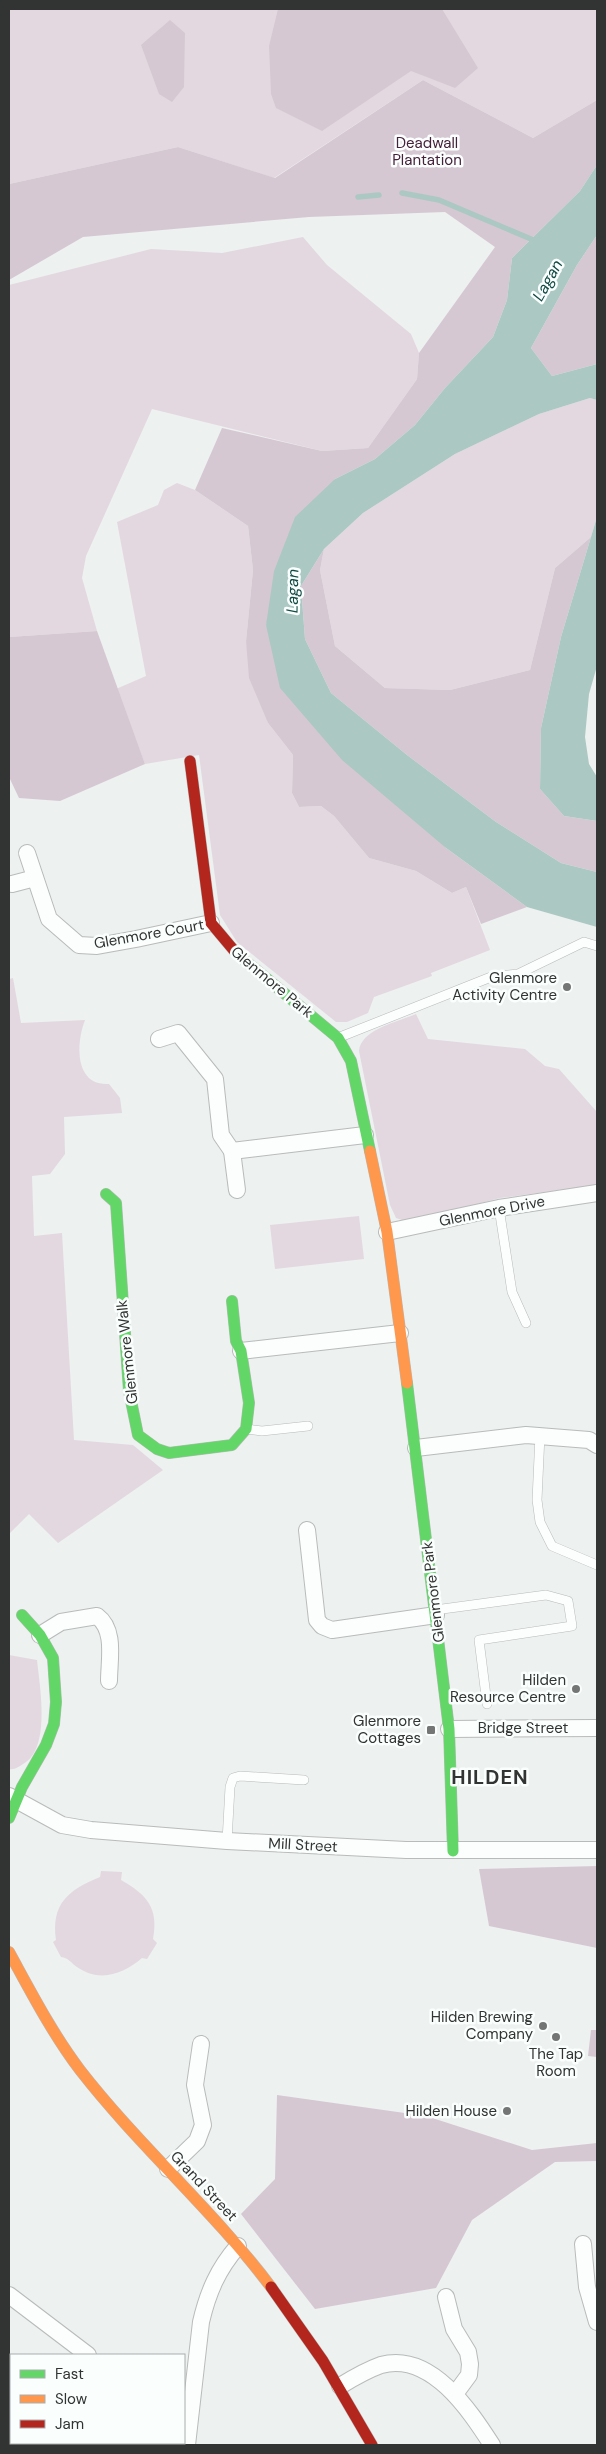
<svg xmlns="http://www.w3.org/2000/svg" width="606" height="2454" font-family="'DM Sans',sans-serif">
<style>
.green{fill:#e3d8e0}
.forest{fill:#d6c8d2}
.water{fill:#acc8c3}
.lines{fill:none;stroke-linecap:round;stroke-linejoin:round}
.stream{stroke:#acc8c3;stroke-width:5.5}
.lane-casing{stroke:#b8bbba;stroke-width:10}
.street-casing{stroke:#b8bbba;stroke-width:18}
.fast-casing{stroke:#b8bbba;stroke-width:12}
.slow-casing{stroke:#b8bbba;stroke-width:12}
.jam-casing{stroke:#b8bbba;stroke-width:12}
.lane{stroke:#fcfdfd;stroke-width:9}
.street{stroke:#fcfdfd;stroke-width:16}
.fast{stroke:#63d668;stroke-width:11}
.slow{stroke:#ff974d;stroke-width:11}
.jam{stroke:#b3261e;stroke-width:11}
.poi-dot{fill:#737675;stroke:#fafffe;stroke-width:2}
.labels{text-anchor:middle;stroke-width:5;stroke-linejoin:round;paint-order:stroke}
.park-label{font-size:15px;fill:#47203b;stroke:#fafffe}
.street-label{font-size:15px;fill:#323433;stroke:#fafffe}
.poi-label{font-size:15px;fill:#323433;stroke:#fafffe;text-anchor:end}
.water-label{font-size:16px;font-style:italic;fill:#114a44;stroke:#fafffe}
.district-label{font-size:20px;font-weight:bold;letter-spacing:1px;fill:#323433;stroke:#fafffe}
</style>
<rect width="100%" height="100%" fill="#edf1f0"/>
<g class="green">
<path d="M9 9H597V100L533 138 423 80 274 178 178 147 9 184Z"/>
<path d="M303 237 327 265 411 334 419 353 417 379 368 448 322 451 152 409 86 556 82 578 97 631 9 637V285L151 249 222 253Z"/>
<path d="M590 398 597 400V517L591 537 555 568 530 670 450 690 385 688 335 646 320 570 324 549 363 513 455 454 539 414Z"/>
<path d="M177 483 195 490 248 526 253 570 246 641 268 723 293 755 292 793 299 807 321 806 334 816 369 858 416 871 452 893 466 887 490 950 431 973 432 976 374 997 368 1013 347 1022H336L237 942 220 915 199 755 145 764 116 689 146 676 117 522 158 505 164 490Z"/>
<path d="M13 978 21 1023 85 1020C76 1043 74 1086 109 1084L120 1098 122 1113 64 1117 65 1154 50 1174 32 1176 34 1236 62 1233 74 1440 133 1445 163 1470 58 1543 29 1514 9 1534V979Z"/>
<path d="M416 1014 428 1039 525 1049 545 1066 559 1069 597 1112V1185L500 1198 417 1220 405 1221 396 1218 390 1205 359 1051C361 1029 398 1022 416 1014Z"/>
<path d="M359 1216 364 1259 275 1269 270 1225Z"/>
<path d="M9 1655 37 1660C40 1688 51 1749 23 1764 18 1767 15 1770 9 1769Z"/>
<path d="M101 1871 122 1872 121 1880C147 1895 159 1908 153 1939L157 1943 147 1959 142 1958C123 1974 100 1983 77 1967 71 1963 69 1958 61 1957L53 1942 56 1940C51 1904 68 1890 100 1877Z"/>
</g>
<g class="forest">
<path d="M278 9H442L478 68 455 88 411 71 322 131 276 108 271 94 269 46Z"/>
<path d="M170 20 185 33 184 87 172 102 159 94 141 45Z"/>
<path d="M423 80 533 138 597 100V165L580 191 512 258 507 300 493 337 445 388 415 425 375 459 335 479 266 625 446 848 527 907 481 924 466 887 452 893 416 871 369 858 334 816 321 806 299 807 292 793 293 755 268 723 249 678 246 641 253 570 248 526 195 490 222 428 322 451 368 448 417 379 419 353 495 247 445 212 309 217 83 237 9 280V184L178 147 275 178Z"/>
<path d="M597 235V364L552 376 531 348 577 265Z"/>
<path d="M591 537 561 637 541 728 540 789 564 816 597 821V872L561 863 496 822 407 755 331 693 305 639 301 586 324 549 320 570 335 646 385 688 450 690 530 670 555 568Z"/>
<path d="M97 631 145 764 60 801 19 798 9 777V637Z"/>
<path d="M597 1866V1948L489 1926 479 1869Z"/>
<path d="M591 2030H597V2057L588 2056Z"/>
<path d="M277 2095 426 2116 532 2150 597 2143V2161L555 2162 472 2220 436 2288 315 2309 241 2214 275 2179Z"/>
</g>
<g class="water">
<path d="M597 165V235L577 265 531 348 552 376 597 364V400L590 398 539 414 455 454 363 513 324 549 301 586 305 639 331 693 407 755 496 822 561 863 597 872V927L527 907 446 848 342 760 280 688 266 625 274 571 295 517 335 479 375 459 415 425 445 388 493 337 507 300 512 258 580 191Z"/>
<path d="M597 517V666L589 694 585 737 589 764 597 777V821L564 816 540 789 541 728 561 637Z"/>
</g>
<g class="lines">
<g class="stream">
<path d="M402 193 439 200 538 242"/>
<path d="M358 197 379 195"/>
</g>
<g class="lane-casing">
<g id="lane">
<path d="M340 1037 491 977 518 974 584 942 597 946"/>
<path d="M499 1208 512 1292 526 1323"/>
<path d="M246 1429 262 1431 308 1426"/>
<path d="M540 1435 537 1500 540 1522 552 1546 597 1565"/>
<path d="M435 1610 546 1595 568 1601 572 1626 479 1640 487 1704"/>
<path d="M227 1841 230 1787 233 1778 240 1776 304 1780"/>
</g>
</g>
<g class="street-casing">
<g id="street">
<path d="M27 853 49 919 79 945 97 946 136 939 211 923"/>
<path d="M12 884 35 878"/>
<path d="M159 1039 178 1033 215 1079 221 1135 232 1151 365 1135"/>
<path d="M232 1151 237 1190"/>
<path d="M387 1232 499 1208 597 1193"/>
<path d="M241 1351 400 1333"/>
<path d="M416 1448 526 1435 589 1440 597 1445"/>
<path d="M307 1530 317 1620 322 1626 332 1630 436 1615"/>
<path d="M40 1635 61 1622 97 1616C116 1630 109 1660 109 1681"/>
<path d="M449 1729 597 1728"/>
<path d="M9 1796 62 1825 91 1830 227 1841 406 1850H597"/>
<path d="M168 2169 197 2141 203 2125 195 2085 201 2044"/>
<path d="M583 2244 587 2287 597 2322"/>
<path d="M9 2295 88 2355"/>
<path d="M446 2297 454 2329 468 2352 470 2364 469 2375 455 2394"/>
<path d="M340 2386C353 2378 367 2370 381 2365 431 2351 470 2411 492 2445"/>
<path d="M187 2445 201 2322C208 2292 218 2269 238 2246"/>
</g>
</g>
<g class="fast-casing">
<g id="fast">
<path d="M237 954 338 1038 351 1061 370 1151"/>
<path d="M106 1194 116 1203 129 1391 138 1435 157 1449 169 1453 232 1445 246 1429 249 1403 241 1351 236 1341 232 1301"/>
<path d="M407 1383 449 1729 453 1851"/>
<path d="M9 1818 22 1787 46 1745 54 1724 56 1702 53 1658 40 1635 22 1615"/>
</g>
</g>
<g class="slow-casing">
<g id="slow">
<path d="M370 1151 387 1232 407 1383"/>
<path d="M9 1952C31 1992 52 2033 80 2070 139 2146 213 2210 271 2287"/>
</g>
</g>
<g class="jam-casing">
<g id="jam">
<path d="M190 761 211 923 237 954"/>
<path d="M271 2287 323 2361 372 2445"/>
</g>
</g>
<use href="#lane" class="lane"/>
<use href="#street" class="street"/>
<use href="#fast" class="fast"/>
<use href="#slow" class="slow"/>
<use href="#jam" class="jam"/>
</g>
<g class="poi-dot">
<circle cx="567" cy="987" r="5"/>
<circle cx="576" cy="1689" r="5"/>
<rect x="426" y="1725" width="10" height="10" rx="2.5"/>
<circle cx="543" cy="2026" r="5"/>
<circle cx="556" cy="2037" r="5"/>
<circle cx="507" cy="2111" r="5"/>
</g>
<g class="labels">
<g class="park-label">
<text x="427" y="148">Deadwall<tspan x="427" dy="17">Plantation</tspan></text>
</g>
<g class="street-label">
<text transform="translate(149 934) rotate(-10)" y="5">Glenmore Court</text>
<text transform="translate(272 982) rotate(40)" y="5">Glenmore Park</text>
<text transform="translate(492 1211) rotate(-11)" y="5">Glenmore Drive</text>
<text transform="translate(127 1352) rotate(-96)" y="5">Glenmore Walk</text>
<text transform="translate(433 1592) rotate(-97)" y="5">Glenmore Park</text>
<text x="523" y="1733">Bridge Street</text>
<text transform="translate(303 1845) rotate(3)" y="5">Mill Street</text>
<text transform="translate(204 2186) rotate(47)" y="5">Grand Street</text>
</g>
<g class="poi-label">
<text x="557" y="983">Glenmore<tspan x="557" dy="17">Activity Centre</tspan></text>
<text x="566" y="1685">Hilden<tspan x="566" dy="17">Resource Centre</tspan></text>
<text x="421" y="1726">Glenmore<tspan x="421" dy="17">Cottages</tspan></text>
<text x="533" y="2022">Hilden Brewing<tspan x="533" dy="17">Company</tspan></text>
<text x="556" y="2059" text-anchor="middle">The Tap<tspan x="556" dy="17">Room</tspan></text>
<text x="497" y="2116">Hilden House</text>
</g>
<g class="water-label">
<text transform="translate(547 280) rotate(-61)" y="6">Lagan</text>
<text transform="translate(292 591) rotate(-89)" y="6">Lagan</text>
</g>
<g class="district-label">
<text x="490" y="1784">HILDEN</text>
</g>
</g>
<rect width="606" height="2454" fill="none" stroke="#323433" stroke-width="20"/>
<rect x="10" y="2354" width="175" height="90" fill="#fafffe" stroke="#aaaead"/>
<rect x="20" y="2370" width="25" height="8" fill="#63d668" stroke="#aaaead"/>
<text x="55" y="2379" font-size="15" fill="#323433">Fast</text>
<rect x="20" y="2395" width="25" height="8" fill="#ff974d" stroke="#aaaead"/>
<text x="55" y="2404" font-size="15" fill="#323433">Slow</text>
<rect x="20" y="2420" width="25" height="8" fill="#b3261e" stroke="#aaaead"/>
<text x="55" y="2429" font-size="15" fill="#323433">Jam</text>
</svg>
